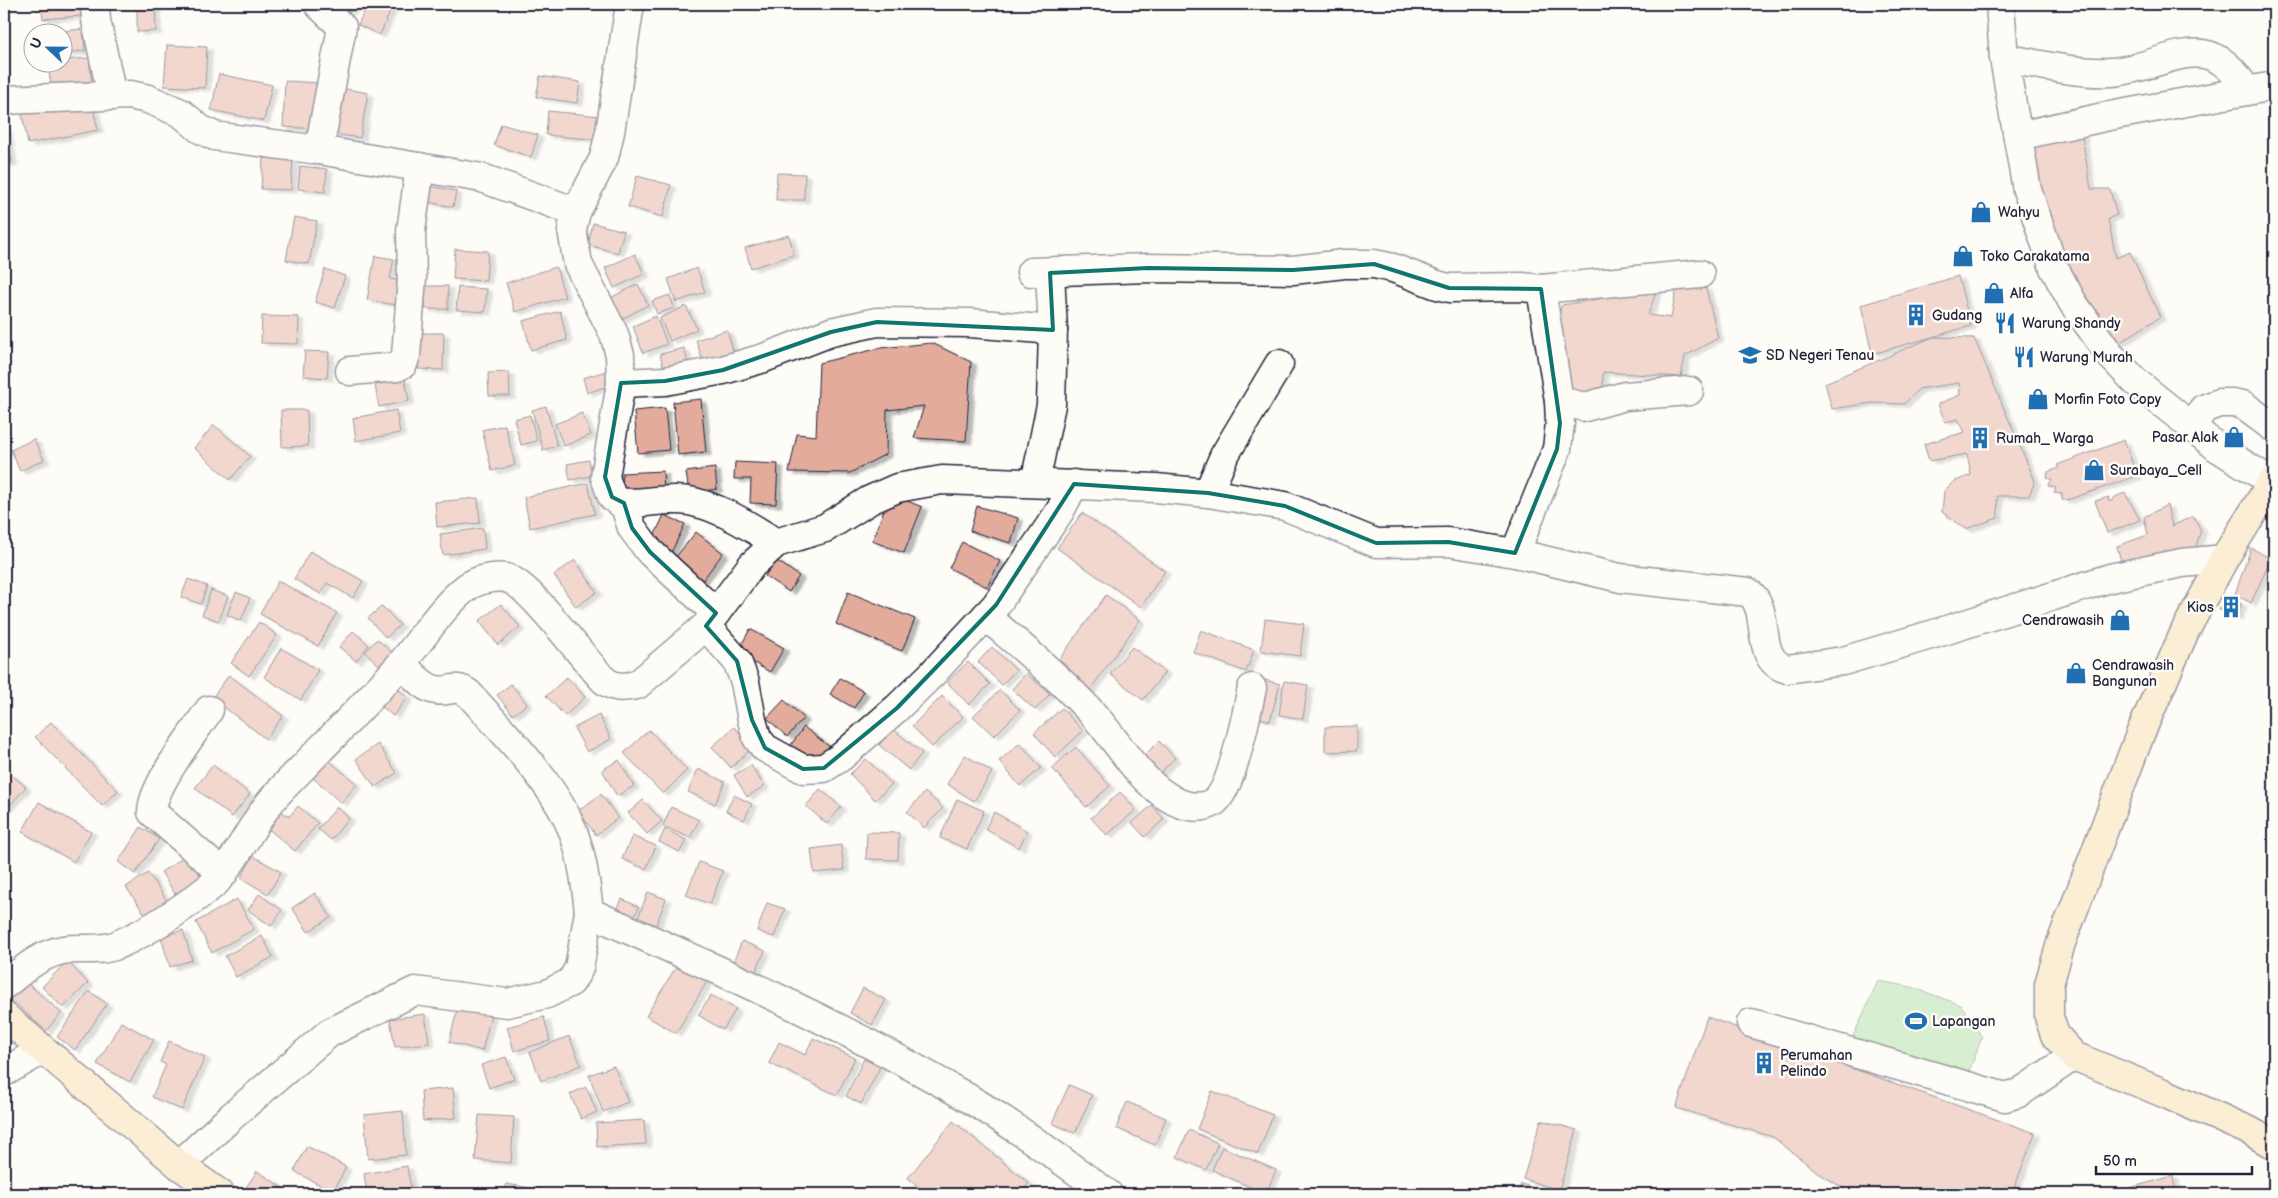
<svg xmlns="http://www.w3.org/2000/svg" width="2278" height="1198" font-family="'Balsamiq Sans',sans-serif">
<style>
.green{fill:#a9dea1;stroke:#66806e}
.building{fill:#e3ab9b;stroke:#22223b;filter:url(#shadow)}
.lines{fill:none;stroke-linecap:round;stroke-linejoin:round}
.minor-casing{stroke:#22223b;stroke-width:31}
.highway-casing{stroke:#22223b;stroke-width:31}
.minor{stroke:#fdfcf7;stroke-width:28}
.highway{stroke:#f8deab;stroke-width:28}
.marked{fill:none;stroke:#0f766e;stroke-width:4;stroke-linejoin:round}
.labels{text-anchor:middle;stroke-width:5;stroke-linejoin:round;paint-order:stroke}
.poi-label{font-size:14px;fill:#22223b;stroke:#fdfcf7;text-anchor:start}
</style>
<defs>
<filter id="shadow"><feDropShadow dx="5.5" dy="3" stdDeviation="1" flood-color="#0004"/></filter>
</defs>
<rect width="100%" height="100%" fill="#fdfcf7"/>
<filter id="ink" filterUnits="userSpaceOnUse"><feTurbulence type="fractalNoise" baseFrequency=".02" numOctaves="2"/><feDisplacementMap in="SourceGraphic" scale="10" xChannelSelector="R" yChannelSelector="G"/><feConvolveMatrix kernelMatrix="1 2 1 2 8 2 1 2 1" color-interpolation-filters="sRGB"/></filter>
<g filter="url(#ink)">
<path class="green" d="M1878 981 1912 987 1961 1005 1982 1037 1967 1077 1851 1041Z"/>
<g class="building">
<path d="M41 4H81V16L43 19Z"/>
<path d="M113 4H155L156 31 137 32V6L113 7Z"/>
<path d="M330 4H354L350 12Z"/>
<path d="M367 4H385L392 7 380 35 358 25Z"/>
<path d="M83 29 85 51 62 53V32H50Z"/>
<path d="M167 45 207 47 205 88 164 86Z"/>
<path d="M89 58 92 84 51 88 48 62H62V60Z"/>
<path d="M219 74 272 85 264 121 211 110Z"/>
<path d="M540 76 580 82 577 103 536 97Z"/>
<path d="M285 81 321 83 319 129 283 127Z"/>
<path d="M341 88 368 93 360 138 333 134Z"/>
<path d="M91 99 98 130 28 144 22 114Z"/>
<path d="M548 111 601 116 599 140 546 135Z"/>
<path d="M501 124 538 135 531 157 494 145Z"/>
<path d="M4 129H6L12 163 4 164Z"/>
<path d="M2081 131 2091 189H2110L2117 215 2108 219 2116 258 2130 252 2160 317 2111 348 2053 259 2028 135Z"/>
<path d="M263 158 293 159 291 190 261 189Z"/>
<path d="M300 166 327 169 325 192 298 189Z"/>
<path d="M777 173 805 174 804 200H776Z"/>
<path d="M637 176 671 185 663 217 628 207Z"/>
<path d="M430 186 456 191 453 207 427 202Z"/>
<path d="M294 217 317 221 309 264 286 260Z"/>
<path d="M593 223 624 231 618 253 588 245Z"/>
<path d="M789 235 794 255 751 268 745 248Z"/>
<path d="M455 249 488 251 486 281 453 279Z"/>
<path d="M635 254 644 274 614 288 605 268Z"/>
<path d="M375 256 394 259 390 279 406 282 402 306 367 300Z"/>
<path d="M556 267 565 297 515 312 506 283Z"/>
<path d="M697 268 705 292 676 302 668 279Z"/>
<path d="M325 269 345 276 335 308 315 302Z"/>
<path d="M1958 276 1971 326 1872 354 1861 305Z"/>
<path d="M1677 283 1706 288 1718 338 1685 356 1681 377 1603 372V399L1569 391 1557 319 1562 305 1657 289 1648 315 1671 318Z"/>
<path d="M638 284 648 305 616 322 606 300Z"/>
<rect x="425" y="286" width="23" height="23"/>
<path d="M458 287 487 289 485 312 456 310Z"/>
<path d="M670 295 674 308 657 314 652 301Z"/>
<path d="M686 306 697 329 670 341 660 318Z"/>
<path d="M560 311 567 340 531 350 523 321Z"/>
<path d="M262 316 299 317 298 344 261 343Z"/>
<path d="M656 316 667 344 643 353 633 326Z"/>
<path d="M727 330 736 360 705 369 696 340Z"/>
<path d="M420 333H444L443 370 418 369Z"/>
<path d="M1933 337 1974 338 2035 481 2029 496H1997L1998 518 1966 529 1942 512 1944 491 1953 482 1971 475 1967 454 1929 461 1924 444 1965 432 1958 419 1945 422 1938 404 1960 395 1959 383 1919 389 1904 404 1872 403 1832 409 1825 383Z"/>
<path d="M932 343 971 362 966 441 914 438 924 406 887 410 886 454 850 473 789 472 797 434 816 436 819 363 880 348Z"/>
<path d="M684 348 690 371 666 378 660 354Z"/>
<path d="M305 351 329 352 327 378 303 376Z"/>
<path d="M606 371 611 385 587 393 583 378Z"/>
<path d="M509 372 510 396H489L488 373Z"/>
<path d="M405 379 409 401 379 407 375 385Z"/>
<path d="M701 399 706 452 678 455 673 402Z"/>
<path d="M546 406 557 446 543 450 532 410Z"/>
<path d="M665 408 669 450 638 453 634 411Z"/>
<path d="M281 410H307L308 446 282 447Z"/>
<path d="M396 410 400 433 356 441 353 418Z"/>
<path d="M582 413 591 435 564 446 555 424Z"/>
<path d="M530 415 537 441 521 445 514 419Z"/>
<path d="M214 425 250 456 230 480 194 448Z"/>
<path d="M505 425 515 465 492 471 482 430Z"/>
<path d="M34 439 44 460 20 471 11 450Z"/>
<path d="M2124 440 2137 476 2067 500H2062V494L2054 493 2056 488 2048 486 2052 480 2047 478 2048 472 2059 468 2057 465Z"/>
<path d="M589 460 592 476 570 480 567 464Z"/>
<path d="M735 462 778 464 776 504 750 503 751 479H734Z"/>
<path d="M715 468 717 489 689 493 686 472Z"/>
<path d="M663 471 664 494 623 496 622 473Z"/>
<path d="M588 483 595 514 530 528 524 497Z"/>
<path d="M2125 493 2140 520 2107 533 2095 501 2109 497 2108 501H2112L2115 497Z"/>
<path d="M890 494 922 507 904 553 872 541Z"/>
<path d="M478 498 480 523 437 527 435 502Z"/>
<path d="M2167 505 2172 526 2193 516 2201 530 2194 553 2124 573 2117 546 2148 535 2144 517Z"/>
<path d="M977 506 1018 518 1011 543 970 531Z"/>
<path d="M1082 513 1165 571 1141 607 1057 548Z"/>
<path d="M664 515 685 524 671 553 651 543Z"/>
<path d="M483 528 485 549 443 555 440 534Z"/>
<path d="M696 532 723 553 699 585 671 563Z"/>
<path d="M962 542 1000 561 987 587 949 568Z"/>
<path d="M2251 548 2271 559 2251 603 2235 594Z"/>
<path d="M310 551 363 581 353 598 327 583 321 594 294 579Z"/>
<path d="M575 560 597 592 576 607 554 575Z"/>
<path d="M776 560 799 576 789 592 765 576Z"/>
<path d="M188 579 207 586 201 604 181 597Z"/>
<path d="M278 581 337 613 318 646 260 614Z"/>
<path d="M211 590 228 596 219 621 202 615Z"/>
<path d="M236 592 250 598 241 621 227 615Z"/>
<path d="M848 592 915 619 902 651 836 624Z"/>
<path d="M1106 595 1140 620 1087 694 1052 669Z"/>
<path d="M2228 598 2242 604 2236 618 2218 609Z"/>
<path d="M501 604 520 627 498 645 479 621Z"/>
<path d="M382 606 400 625 386 638 368 618Z"/>
<path d="M1265 619 1304 624 1300 656 1261 651Z"/>
<path d="M259 622 277 635 249 676 231 663Z"/>
<path d="M750 629 784 648 770 672 737 653Z"/>
<path d="M1201 630 1254 650 1246 672 1193 652Z"/>
<path d="M353 631 369 645 356 661 339 647Z"/>
<path d="M377 639 394 654 382 668 365 652Z"/>
<path d="M992 647 1016 670 1002 685 978 662Z"/>
<path d="M1132 647 1165 672 1143 700 1110 674Z"/>
<path d="M281 648 318 670 301 700 264 677Z"/>
<path d="M968 662 990 684 969 705 947 682Z"/>
<path d="M1026 673 1050 694 1035 710 1012 689Z"/>
<path d="M229 675 283 716 266 739 212 698Z"/>
<path d="M567 677 585 697 565 716 546 696Z"/>
<path d="M840 678 864 692 854 708 830 694Z"/>
<path d="M1258 678 1280 684 1270 721 1249 715Z"/>
<path d="M1284 681 1308 685 1303 719 1279 715Z"/>
<path d="M511 684 527 704 513 715 497 695Z"/>
<path d="M395 687 408 697 393 716 380 705Z"/>
<path d="M1000 690 1020 710 994 736 973 716Z"/>
<path d="M942 696 963 717 932 747 912 726Z"/>
<path d="M784 700 804 718 787 737 767 718Z"/>
<path d="M1062 708 1083 731 1055 757 1034 733Z"/>
<path d="M599 715 611 739 587 752 574 728Z"/>
<path d="M51 722 118 791 102 806 35 737Z"/>
<path d="M1357 726V751L1325 752V727Z"/>
<path d="M734 727 753 747 731 768 712 747Z"/>
<path d="M804 727 830 747 817 765 790 746Z"/>
<path d="M893 729 922 753 909 770 879 745Z"/>
<path d="M649 730 687 770 663 794 624 753Z"/>
<path d="M1159 741 1175 758 1157 776 1140 760Z"/>
<path d="M1020 743 1041 768 1020 786 999 761Z"/>
<path d="M378 744 397 773 375 787 356 759Z"/>
<path d="M1076 747 1110 786 1086 807 1052 768Z"/>
<path d="M965 755 992 772 974 801 947 784Z"/>
<path d="M325 757 357 784 341 803 310 775Z"/>
<path d="M866 759 892 784 875 800 850 774Z"/>
<path d="M619 760 634 786 617 796 602 770Z"/>
<path d="M213 765 250 794 232 817 195 788Z"/>
<path d="M751 765 764 786 747 797 734 775Z"/>
<path d="M698 769 725 782 715 804 688 792Z"/>
<path d="M11 774 26 787 4 812V783Z"/>
<path d="M820 789 841 807 827 824 806 806Z"/>
<path d="M925 792 943 808 924 828 907 812Z"/>
<path d="M1120 792 1136 810 1107 835 1091 818Z"/>
<path d="M601 794 618 818 596 835 578 811Z"/>
<path d="M734 795 752 804 744 820 726 811Z"/>
<path d="M957 799 984 811 967 849 940 838Z"/>
<path d="M643 800 662 821 647 834 628 813Z"/>
<path d="M39 802 91 832 74 862 22 832Z"/>
<path d="M1152 805 1164 819 1145 837 1132 823Z"/>
<path d="M298 806 318 823 295 851 266 827 280 810 289 817Z"/>
<path d="M337 807 349 818 331 840 318 829Z"/>
<path d="M671 807 699 820 690 838 663 826Z"/>
<path d="M994 812 1027 831 1019 848 985 829Z"/>
<path d="M141 827 159 839 135 874 118 862Z"/>
<path d="M665 829 686 840 680 852 659 842Z"/>
<path d="M867 832 899 833 898 860 866 859Z"/>
<path d="M632 836 656 846 646 869 622 859Z"/>
<path d="M841 845 844 870 814 873 811 849Z"/>
<path d="M187 855 201 877 175 894 161 872Z"/>
<path d="M253 856 281 872 268 894 241 878Z"/>
<path d="M699 862 723 871 710 904 686 895Z"/>
<path d="M148 873 170 905 149 920 126 887Z"/>
<path d="M648 892 666 899 656 925 638 918Z"/>
<path d="M315 893 331 917 308 932 292 908Z"/>
<path d="M259 894 282 910 271 926 248 910Z"/>
<path d="M237 899 254 929 212 953 196 922Z"/>
<path d="M622 899 639 907 630 926 613 918Z"/>
<path d="M767 903 785 909 774 937 757 931Z"/>
<path d="M183 930 192 960 170 967 161 937Z"/>
<path d="M262 936 273 957 236 977 225 956Z"/>
<path d="M742 941 765 951 754 975 732 965Z"/>
<path d="M67 961 88 983 63 1008 42 987Z"/>
<path d="M679 962 708 980 676 1033 646 1016Z"/>
<path d="M24 980 61 1013 46 1031 8 997Z"/>
<path d="M863 988 886 1000 872 1025 850 1013Z"/>
<path d="M89 991 107 1004 75 1050 57 1037Z"/>
<path d="M711 995 736 1009 723 1030 698 1015Z"/>
<path d="M458 1007 491 1015 482 1051 449 1042Z"/>
<path d="M425 1014 429 1043 395 1047 390 1019Z"/>
<path d="M544 1017 550 1041 514 1051 507 1027Z"/>
<path d="M1707 1017 2035 1133 2012 1194H1853L1820 1174 1773 1137 1676 1108Z"/>
<path d="M121 1022 154 1040 130 1082 97 1064Z"/>
<path d="M569 1036 581 1065 541 1081 530 1052Z"/>
<path d="M813 1038 855 1058 837 1095 769 1063 779 1042 805 1055Z"/>
<path d="M169 1041 205 1057 182 1110 152 1097 166 1065 160 1062Z"/>
<path d="M506 1057 514 1079 489 1088 481 1065Z"/>
<path d="M864 1059 880 1067 861 1104 846 1096Z"/>
<path d="M614 1066 628 1102 603 1112 589 1075Z"/>
<path d="M1069 1085 1092 1095 1075 1133 1052 1123Z"/>
<path d="M586 1087 597 1112 581 1119 570 1094Z"/>
<path d="M453 1088 456 1118 423 1121 421 1091Z"/>
<path d="M1212 1091 1273 1115 1258 1154 1197 1129Z"/>
<path d="M1127 1102 1166 1118 1155 1145 1116 1128Z"/>
<path d="M403 1111 406 1155 368 1159 364 1115Z"/>
<path d="M479 1115 514 1117 511 1163 475 1160Z"/>
<path d="M644 1120 646 1144 597 1147 596 1123Z"/>
<path d="M1541 1120 1577 1130 1559 1190 1523 1179Z"/>
<path d="M953 1121 1029 1183 1020 1194H928L908 1178Z"/>
<path d="M1189 1130 1218 1143 1206 1170 1177 1157Z"/>
<path d="M307 1146 346 1167 333 1192 294 1171Z"/>
<path d="M1222 1147 1276 1170 1266 1194 1212 1170Z"/>
<path d="M407 1166 411 1190 387 1194H367L364 1174Z"/>
<path d="M257 1171 292 1194H247L243 1192Z"/>
<path d="M2173 1176 2176 1194H2107Z"/>
<path d="M506 1184 544 1190 543 1194H504Z"/>
<path d="M1521 1184 1556 1194H1518Z"/>
</g>
<g class="lines">
<g class="minor-casing">
<g id="minor">
<path d="M95 4 96 20 112 96"/>
<path d="M318 4 342 27 319 150"/>
<path d="M630 4 610 132 604 158 576 212 572 230 578 264 614 334 620 355 621 383 605 477 612 497 619 502C639 505 658 499 677 500 709 500 750 526 776 543"/>
<path d="M2000 4 2004 58 2027 190 2054 268 2073 303 2110 355 2136 382 2218 448 2272 482"/>
<path d="M2004 58C2036 64 2079 74 2111 72 2165 69 2207 22 2246 90"/>
<path d="M4 100 130 95 148 99 181 113 200 129 214 136 319 150 482 178 576 212"/>
<path d="M2018 136 2104 117 2274 86"/>
<path d="M1031 272 1148 268 1293 270 1344 264H1374L1393 268 1437 285 1449 288 1522 287 1541 289 1559 401 1560 423 1557 449 1515 553"/>
<path d="M1541 289 1700 274"/>
<path d="M350 371 397 367 403 364 406 355 412 278 411 231 420 167"/>
<path d="M621 383 665 381 723 370 764 358 831 332 877 322 970 323 1053 330"/>
<path d="M1559 401 1585 407 1625 396 1689 391"/>
<path d="M2192 428 2203 409 2219 403H2232L2243 405 2274 428"/>
<path d="M1035 483 1051 405 1053 330 1050 273"/>
<path d="M1208 493 1224 456 1279 364"/>
<path d="M624 503 632 528 650 552 716 613"/>
<path d="M986 616C1025 650 1065 682 1099 721 1121 747 1139 779 1168 797 1181 806 1200 811 1214 802 1232 790 1247 711 1252 688"/>
<path d="M706 626 737 661 745 682 752 720 757 738 765 748 803 769 824 768 841 757 897 708 931 675 996 605 1060 511 1074 484"/>
<path d="M401 664C411 672 422 688 436 690 450 693 455 683 469 694 504 733 556 785 574 834 583 860 586 885 589 912"/>
<path d="M209 710C194 733 152 786 152 812L223 874"/>
<path d="M4 985C22 971 40 954 63 950 81 947 100 952 117 945 152 930 185 907 215 883 235 861 249 830 268 805 280 789 296 775 309 761 340 729 371 698 400 665 422 640 440 608 467 587 477 580 494 576 506 578 530 583 584 661 605 681 616 689 625 687 637 685L706 626 752 565 776 543 825 528 870 500 897 488 942 480 1156 488 1208 493 1285 506 1376 543 1448 542 1515 553 1620 578 1748 592C1773 608 1752 660 1787 669L1843 661 1934 634 2110 578 2182 563 2224 559"/>
<path d="M1751 1023 2005 1097 2019 1093 2074 1056"/>
<path d="M4 1072 43 1050"/>
<path d="M179 1165 231 1117 329 1033 415 991 507 1003 547 994 571 982 579 968 589 912C718 969 846 1027 968 1098 1017 1127 1062 1161 1108 1194"/>
</g>
</g>
<g class="highway-casing">
<g id="highway">
<path d="M2274 483 2272 482 2224 559 2185 631 2141 732 2061 943 2049 984V1017L2055 1035 2074 1056 2166 1094 2250 1131 2274 1145"/>
<path d="M4 1016 179 1165 220 1194"/>
</g>
</g>
<use href="#minor" class="minor"/>
<use href="#highway" class="highway"/>
</g>
</g>
<path d="M0 0H2278V1198H0ZM1374 264 1449 288 1541 289 1560 423 1557 449 1515 553 1448 542 1376 543 1285 506 1208 493 1074 484 996 605 897 708 824 768 803 769 765 748 752 720 737 661 706 626 716 613 650 552 632 528 624 503 612 497 605 477 621 383 665 381 723 370 831 332 877 322 1053 330 1050 273 1148 268 1293 270Z" fill="#fdfcf7" fill-opacity=".55" fill-rule="evenodd"/>
<path class="marked" d="M1374 264 1449 288 1541 289 1560 423 1557 449 1515 553 1448 542 1376 543 1285 506 1208 493 1074 484 996 605 897 708 824 768 803 769 765 748 752 720 737 661 706 626 716 613 650 552 632 528 624 503 612 497 605 477 621 383 665 381 723 370 831 332 877 322 1053 330 1050 273 1148 268 1293 270Z"/>
<defs>
<g id="shop-bare" transform="scale(1.725)"><path d="M-5-2.5h2.3a2.7 3.5 0 0 1 5.4 0H5L5.5 6h-11ZM-1.5-2.5h3a1.5 2.3 0 0 0-3 0Z" fill="#1f6fb2" stroke="#fdfcf7" stroke-width="2.5" paint-order="stroke"/></g>
<g id="building-bare" transform="scale(1.725)"><path d="M-4-6H4V6H1V3H-1V6H-4ZM-2.5-4.3h1.7v1.8h-1.7ZM.8-4.3h1.7v1.8H.8ZM-2.5-1h1.7V.8h-1.7ZM.8-1h1.7V.8H.8Z" fill="#1f6fb2" stroke="#fdfcf7" stroke-width="2.5" paint-order="stroke"/></g>
<g id="restaurant-bare" transform="scale(1.725)"><path d="M-5-6h1v4h1v-4h1v4h1v-4h1v5L-1.5 .5V6h-2V.5L-5-1ZM5-6V6H3V1.5H1.5Q1.5-4 5-6Z" fill="#1f6fb2" stroke="#fdfcf7" stroke-width="2.5" paint-order="stroke"/></g>
<g id="school-bare" transform="scale(1.725)"><path d="M0-5L7-2L0 1L-7-2ZM-4 1L0 2.5L4 1V4Q0 6-4 4Z" fill="#1f6fb2" stroke="#fdfcf7" stroke-width="2.5" paint-order="stroke"/></g>
<g id="stadium-bare" transform="scale(1.725)"><path d="M0-5a6.5 5 0 1 0 0 10a6.5 5 0 1 0 0-10ZM-3.5-1.8h7v3.6h-7Z" fill="#1f6fb2" stroke="#fdfcf7" stroke-width="2.5" paint-order="stroke"/></g>
</defs>
<g fill-rule="evenodd">
<use href="#shop-bare" x="1981" y="212"/>
<use href="#shop-bare" x="1963" y="256"/>
<use href="#shop-bare" x="1994" y="293"/>
<use href="#building-bare" x="1916" y="315"/>
<use href="#restaurant-bare" x="2005" y="323"/>
<use href="#school-bare" x="1750" y="355"/>
<use href="#restaurant-bare" x="2024" y="357"/>
<use href="#shop-bare" x="2038" y="399"/>
<use href="#shop-bare" x="2234" y="437"/>
<use href="#building-bare" x="1980" y="438"/>
<use href="#shop-bare" x="2094" y="470"/>
<use href="#building-bare" x="2231" y="607"/>
<use href="#shop-bare" x="2120" y="620"/>
<use href="#shop-bare" x="2076" y="673"/>
<use href="#stadium-bare" x="1916" y="1021"/>
<use href="#building-bare" x="1764" y="1063"/>
</g>
<g class="labels">
<g class="poi-label">
<text x="1998" y="217">Wahyu</text>
<text x="1980" y="261">Toko Carakatama</text>
<text x="2010" y="298">Alfa</text>
<text x="1932" y="320">Gudang</text>
<text x="2022" y="328">Warung Shandy</text>
<text x="1766" y="360">SD Negeri Tenau</text>
<text x="2040" y="362">Warung Murah</text>
<text x="2054" y="404">Morfin Foto Copy</text>
<text x="2218" y="442" text-anchor="end">Pasar Alak</text>
<text x="1996" y="443">Rumah_ Warga</text>
<text x="2110" y="475">Surabaya_Cell</text>
<text x="2214" y="612" text-anchor="end">Kios</text>
<text x="2104" y="625" text-anchor="end">Cendrawasih</text>
<text x="2092" y="670">Cendrawasih<tspan x="2092" dy="16">Bangunan</tspan></text>
<text x="1932" y="1026">Lapangan</text>
<text x="1780" y="1060">Perumahan<tspan x="1780" dy="16">Pelindo</tspan></text>
</g>
</g>
<rect width="2278" height="1198" fill="none" stroke="#fdfcf7" stroke-width="20"/>
<rect x="10" y="10" width="2258" height="1178" fill="none" stroke="#22223b" stroke-width="2" filter="url(#ink)"/>
<g transform="translate(48 48) rotate(292)"><circle r="24" fill="#fdfcf7" stroke="#a5a5ac"/>
<path d="M0-4L9 19L0 12L-9 19Z" fill="#1f6fb2"/>
<text y="-8" font-size="14" font-weight="bold" text-anchor="middle" fill="#22223b">U</text>
</g>
<path d="M2096 1166v8h156v-8" fill="none" stroke="#22223b" stroke-width="2.5"/>
<text x="2103" y="1166" font-size="15" fill="#22223b" stroke="#fdfcf7" stroke-width="4" paint-order="stroke">50 m</text>
</svg>
